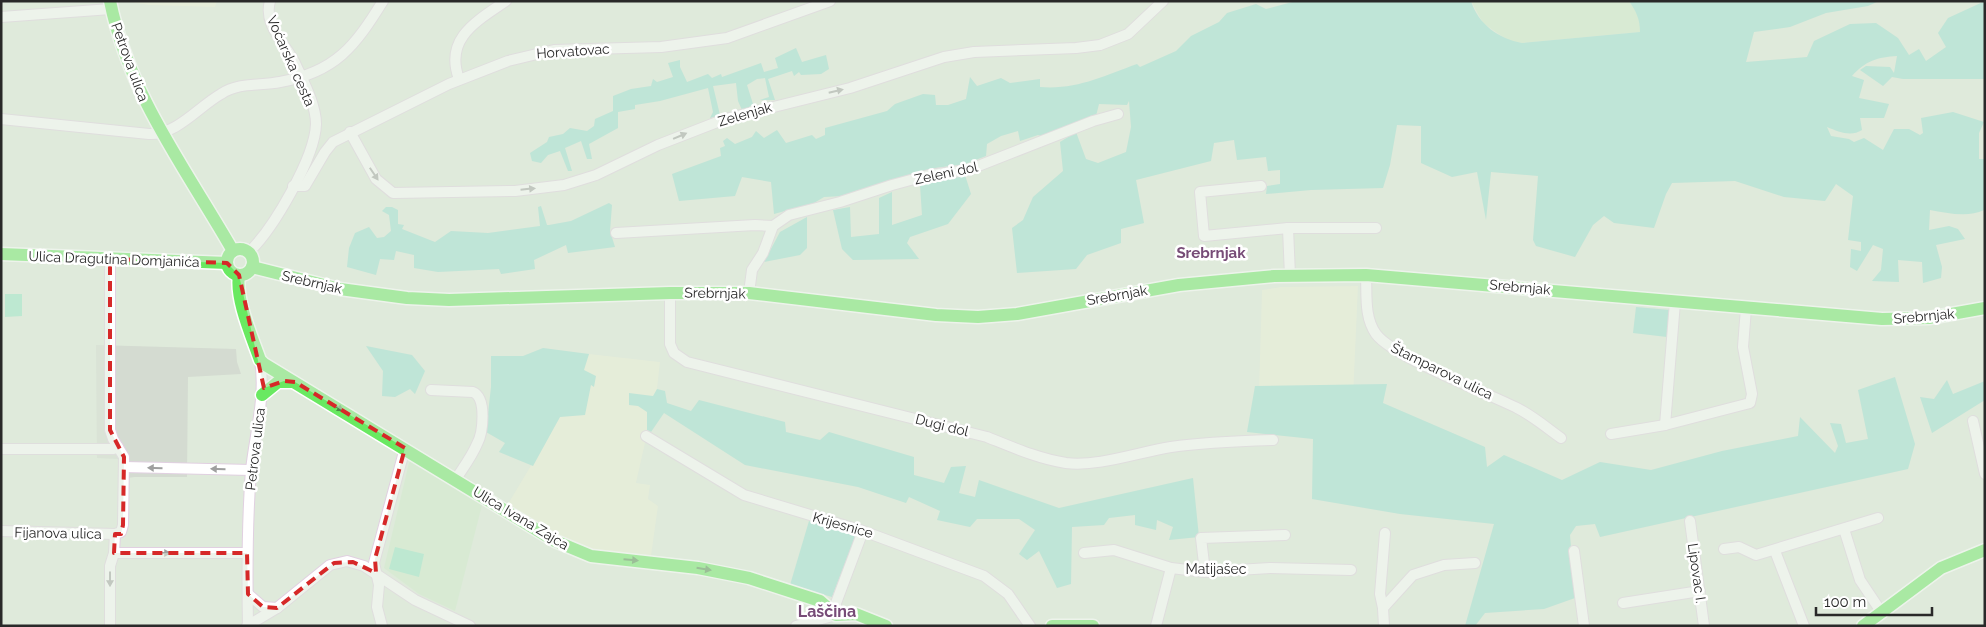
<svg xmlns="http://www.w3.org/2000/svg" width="1986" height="627" font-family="Raleway,sans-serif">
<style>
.education{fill:#d0ebcb}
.medical{fill:#eef1d8}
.green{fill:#9adfd3}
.pitch{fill:#96e6c6}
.plaza{fill:#d4dbd1}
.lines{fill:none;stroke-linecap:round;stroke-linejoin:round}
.minor-casing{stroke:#e1d0e1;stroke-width:12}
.major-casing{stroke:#fff;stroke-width:15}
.minor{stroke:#fff;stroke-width:10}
.major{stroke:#69e961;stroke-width:12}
.oneway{fill:#9f9f9f}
.oneway2{fill:#498945}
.marked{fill:none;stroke:#d62828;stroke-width:4;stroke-dasharray:10 6;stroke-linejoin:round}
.labels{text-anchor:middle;stroke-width:5;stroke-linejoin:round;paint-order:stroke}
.street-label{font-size:14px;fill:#292929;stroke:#fff}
.neighbourhood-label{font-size:15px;font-weight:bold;fill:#774c77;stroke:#fff}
.quarter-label{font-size:16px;font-weight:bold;fill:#774c77;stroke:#fff}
</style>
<rect width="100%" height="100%" fill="#dfeadb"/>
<g class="education">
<path d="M1471 1H1629L1634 7 1639 19 1641 32 1522 43 1509 41 1483 23Z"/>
<path d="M411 461 482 505 455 611 419 594 384 568 409 463Z"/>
</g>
<g class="medical">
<path d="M124 1H217L215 7 149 5Z"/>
<path d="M1358 286 1352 421 1258 424 1262 290 1281 287Z"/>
<path d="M589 354 660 362 657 389 636 483 650 485 648 499 658 506 651 556 601 551 584 547 564 538 508 504 560 417Z"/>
</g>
<g class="green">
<path d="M1296 1H1471C1478 24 1499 39 1522 43L1640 32C1640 19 1636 11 1629 1H1879L1868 6 1826 13 1790 27 1754 32 1746 62 1807 57 1814 41 1850 24 1876 23 1898 38 1909 55 1919 49 1926 61 1946 47 1938 33 1948 18 1985 1V79H1903L1892 77 1883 86 1860 70 1866 66 1890 67 1894 73 1897 56C1878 57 1865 61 1852 76L1864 80 1859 98 1889 104 1884 118H1860L1862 130C1851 137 1839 132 1827 127L1831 136 1849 139 1854 142 1864 138 1883 150 1894 129H1909L1920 135 1923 133 1921 118 1953 112 1984 122 1979 133V159H1985V212L1984 210C1968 218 1947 213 1930 210L1929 230 1949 226 1958 229 1965 239 1936 245 1942 267 1941 278 1923 283 1922 262 1898 260 1899 282 1872 281 1881 270 1883 249 1873 245 1857 271 1850 267 1851 249 1861 251V242L1848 240 1853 196 1836 184 1825 201 1784 197 1735 181 1672 183 1666 194 1654 228 1614 223 1604 216 1593 225 1575 257 1536 246 1533 240 1538 176 1491 172 1486 220 1477 172 1452 177 1421 163V126L1397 125 1390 165 1383 188 1311 190 1266 194 1267 186 1280 184V170L1268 171 1266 157 1237 160 1234 140 1214 143 1211 161 1136 180 1144 223 1121 229V243L1087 255 1076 269 1017 273 1012 228 1023 220 1033 197 1063 171 1060 142 1076 132 1086 159 1098 163 1126 152 1131 127 1129 101 1127 105 1099 104 1096 116 1044 137 1038 135 1020 141 1018 131 1001 136 987 144 986 156 965 164 935 168 843 196 824 197 814 203 774 214 771 182 742 177 735 196 679 201 672 174 721 156 720 148 725 146 723 141 727 138 735 144 752 137 756 131 764 138 777 130 786 143 812 135 816 139 825 135V128L887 111 895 104 923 94 935 95 936 105H948L966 99 970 77 977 86 1001 78 1010 83 1040 79V87C1077 90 1103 76 1137 64L1140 67 1176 51 1191 36 1219 22 1227 13 1256 4 1266 9Z"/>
<path d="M796 48 802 62 826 55 829 69 821 74 801 75 799 72 794 76 792 71 768 79 775 100H760L769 97 765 78 757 79 747 85 753 104 744 111 742 110 738 101 736 83 713 86 720 115 710 118 713 112 708 88 660 101 635 105V109L618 112V128L589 144 592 159H587L581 141 565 148 572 171H568L560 151 548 155 541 163 532 161 530 153 547 142 549 137 563 134 570 128 587 131 594 126 595 119 613 111V96L631 89 651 86 653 79 657 82 673 77 668 63 680 60V67L687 82 708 74 712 78 721 74 722 77 761 63 764 72 778 68 775 58Z"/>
<path d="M965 175 971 194 948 224 910 237 907 243 919 259 853 260 842 249 833 210 850 207 851 237 879 234V198L892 192V225L922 215 920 185Z"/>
<path d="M609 203 612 205 610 231 615 247 568 253 566 245 534 260 535 269 501 274 499 269 438 272 414 268V255L396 251 394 260 380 259 376 275 347 267 349 248 355 233 369 227 377 238 384 237 391 231 389 215 382 211 386 207H392L398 210V224L404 225 402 229 435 242 451 231 488 233 540 226 538 207 541 206 547 225H549L571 221Z"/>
<path d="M807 217V248L800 255 764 262 780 232Z"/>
<path d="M1636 307 1670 310 1667 337 1633 333Z"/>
<path d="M366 346 412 355 425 371 415 394 410 389 395 397 382 396 383 371Z"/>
<path d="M543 348 589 354 584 370 596 376 594 387 591 385 585 415 560 417 533 466 499 452 505 443 486 432 491 387V356H523Z"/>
<path d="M1895 377 1915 444 1908 469 1600 537 1595 524 1576 526 1570 535 1575 598 1544 609 1485 613 1475 626H1465L1494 524 1400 514 1312 499 1313 439 1247 432 1255 386 1387 384 1383 403 1485 447 1487 467 1504 455 1562 480 1600 462 1651 470 1722 451 1798 436 1800 417 1835 453 1838 446 1830 423 1841 424 1846 443 1868 439 1858 390Z"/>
<path d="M1947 380 1953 394 1985 381V400L1932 433 1920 397 1934 399Z"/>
<path d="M657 389 665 391 667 403 691 411 699 400 785 422 786 432 820 440 829 432 914 457V475L944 483 951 467 966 466 959 493 975 497 979 480 1059 508 1193 478 1199 537 1169 540 1173 527 1157 520 1156 530 1135 525V515L1109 518 1104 525 1072 527 1071 584 1057 588 1039 551 1027 560 1019 554 1035 530 1019 519H977L970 527 937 520 940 511 909 497 906 503 858 487 745 465 664 413 651 432 647 430V412L638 406 629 405V393L653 396Z"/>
<path d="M809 521 856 536 832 597 790 585Z"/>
</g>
<g class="pitch">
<path d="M5 294H22V316L5 317Z"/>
<path d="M395 547 424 554 419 577 389 569Z"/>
</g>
<path class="plaza" d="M96 345 236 349 237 362 241 374 188 377 187 477H135L119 479V459L97 458Z"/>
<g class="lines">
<g class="minor-casing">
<g id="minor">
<path d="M1 17 111 9"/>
<path d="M459 79C444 38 477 21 506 1"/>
<path d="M1 119 149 134C177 135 198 107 221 94 239 82 260 86 280 82 336 72 355 46 383 1"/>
<path d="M350 132 376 179 393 193 515 191 564 185 596 175 658 145 725 119 850 88 944 57 974 52 1076 48 1100 45 1128 34 1163 1"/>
<path d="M293 186H305L325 152 333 142 449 84 508 61 554 50 661 47 727 38 830 1"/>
<path d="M1261 186 1200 192 1204 236 1288 228 1290 276"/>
<path d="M1288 228H1376"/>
<path d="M616 233 755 225 773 226"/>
<path d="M249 252C273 229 315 158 316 124 316 104 303 81 295 63 285 43 263 25 270 1"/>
<path d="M110 259V430L113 439 124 457 123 525 121 532 115 534"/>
<path d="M1366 275C1367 295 1364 317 1376 334 1393 357 1487 393 1517 408 1533 416 1547 428 1561 438"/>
<path d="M670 293V344L674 353 687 362 987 437C1012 447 1039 459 1066 463 1098 467 1139 452 1171 447 1205 442 1239 441 1273 440"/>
<path d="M749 293 752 270 763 253 773 226 789 215 840 202 892 185 929 175 968 170 1093 121 1118 114"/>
<path d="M431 390 473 392C487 398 483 433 477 444 472 456 463 468 456 479"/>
<path d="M1973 421 1985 474"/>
<path d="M1665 425 1675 302"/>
<path d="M1611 434 1665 425 1750 403 1752 394 1743 347 1746 308"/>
<path d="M646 436 744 495 863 531 984 576 1008 594 1030 626"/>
<path d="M1 449H113L118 447"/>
<path d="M124 467 251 470"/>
<path d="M1690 521 1704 626"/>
<path d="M1844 529 1860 580 1882 613"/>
<path d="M1 531 115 534"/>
<path d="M1724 549 1739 547 1756 555 1878 518"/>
<path d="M1574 551 1584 626"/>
<path d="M1775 551 1804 626"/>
<path d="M114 553H247"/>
<path d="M1084 553 1114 550 1171 568 1205 572 1270 568 1351 570"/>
<path d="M1205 572 1201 538 1285 535"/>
<path d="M248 594 263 607 277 608"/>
<path d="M1623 603 1700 591"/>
<path d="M1383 608 1380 594 1385 533"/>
<path d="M110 626V566L114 553 115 534"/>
<path d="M247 626 277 608 330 565 347 561 364 566 415 600 470 626"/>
<path d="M248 626C247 573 247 522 251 470 255 433 266 397 260 360"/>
<path d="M382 626 377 607 379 585 374 563 405 448"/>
<path d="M796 626 836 615V603L863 531"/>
<path d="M1156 626 1171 568"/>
<path d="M1384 626 1383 608 1413 575 1444 565 1475 563"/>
</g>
</g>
<g class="major-casing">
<g id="major">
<path d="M110 1C129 95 186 169 233 251"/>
<circle cx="240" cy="262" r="13"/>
<path d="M1 254 227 263"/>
<path d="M252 267 340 289 407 298 449 300 670 293H749L936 315 978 317 1017 314 1179 285 1274 276 1366 275 1882 319 1929 318 1985 308"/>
<path d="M239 275C235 299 252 337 260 360L264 364 555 541 591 556 698 568 749 578 820 601 836 615 856 614 886 626"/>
<path d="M262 395 278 382H293"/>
<path d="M1052 626H1093"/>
<path d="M1863 626 1941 568 1985 550"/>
</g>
</g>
<use href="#minor" class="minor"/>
<use href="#major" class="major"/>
</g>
<defs><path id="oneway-solid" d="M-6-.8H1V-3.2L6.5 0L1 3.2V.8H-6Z" transform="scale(1.25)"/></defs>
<g class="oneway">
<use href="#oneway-solid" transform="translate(836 91) rotate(-13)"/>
<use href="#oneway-solid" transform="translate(680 136) rotate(-23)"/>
<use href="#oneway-solid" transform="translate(374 174) rotate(56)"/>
<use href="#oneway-solid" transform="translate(528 189) rotate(-6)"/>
<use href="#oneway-solid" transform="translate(155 468) rotate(-179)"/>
<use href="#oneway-solid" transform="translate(218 469) rotate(-179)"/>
<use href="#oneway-solid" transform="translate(163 553)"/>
<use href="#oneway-solid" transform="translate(110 579) rotate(90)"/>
</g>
<g class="oneway2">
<use href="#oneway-solid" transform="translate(337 407) rotate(31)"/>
<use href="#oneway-solid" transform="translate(631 560) rotate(5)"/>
<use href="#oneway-solid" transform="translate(704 569) rotate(9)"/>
</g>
<path d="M0 0H1986V627H0ZM110 259 227 263 239 275 264 388 284 381 295 382 405 448 375 559 376 573 353 562 334 563 277 608 263 607 248 594 247 553H114L115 534H121L123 525 124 457 110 430Z" fill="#dfeadb" fill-opacity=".55" fill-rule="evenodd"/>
<path class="marked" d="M110 259 227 263 239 275 264 388 284 381 295 382 405 448 375 559 376 573 353 562 334 563 277 608 263 607 248 594 247 553H114L115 534H121L123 525 124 457 110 430Z"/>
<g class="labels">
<g class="street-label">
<text transform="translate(573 51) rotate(-4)" y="5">Horvatovac</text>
<text transform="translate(291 61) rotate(66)" y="5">Voćarska cesta</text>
<text transform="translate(130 62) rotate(70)" y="5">Petrova ulica</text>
<text transform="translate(745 114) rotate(-16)" y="5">Zelenjak</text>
<text transform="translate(946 173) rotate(-12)" y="5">Zeleni dol</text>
<text transform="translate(114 259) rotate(2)" y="5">Ulica Dragutina Domjanića</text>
<text transform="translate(312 282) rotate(13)" y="5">Srebrnjak</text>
<text transform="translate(1520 287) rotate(5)" y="5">Srebrnjak</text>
<text transform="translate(715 293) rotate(1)" y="5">Srebrnjak</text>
<text transform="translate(1117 295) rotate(-10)" y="5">Srebrnjak</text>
<text transform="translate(1924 316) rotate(-5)" y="5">Srebrnjak</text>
<text transform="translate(1442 371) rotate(26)" y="5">Štamparova ulica</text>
<text transform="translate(942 425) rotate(14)" y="5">Dugi dol</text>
<text transform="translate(255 449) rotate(-83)" y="5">Petrova ulica</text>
<text transform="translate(521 518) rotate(31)" y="5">Ulica Ivana Zajca</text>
<text transform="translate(843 525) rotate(16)" y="5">Krijesnice</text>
<text transform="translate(58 533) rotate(1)" y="5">Fijanova ulica</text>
<text x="1216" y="574">Matijašec</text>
<text transform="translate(1697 573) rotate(82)" y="5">Lipovac I.</text>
</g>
<g class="neighbourhood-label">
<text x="1211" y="258">Srebrnjak</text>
</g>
<g class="quarter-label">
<text x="827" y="617">Laščina</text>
</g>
</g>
<rect width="1986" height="627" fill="none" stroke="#292929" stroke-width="5"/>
<path d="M1816 607v8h116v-8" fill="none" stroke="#292929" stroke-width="2.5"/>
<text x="1824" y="607" font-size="15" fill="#292929" stroke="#ffffff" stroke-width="4" paint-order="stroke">100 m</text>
</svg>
